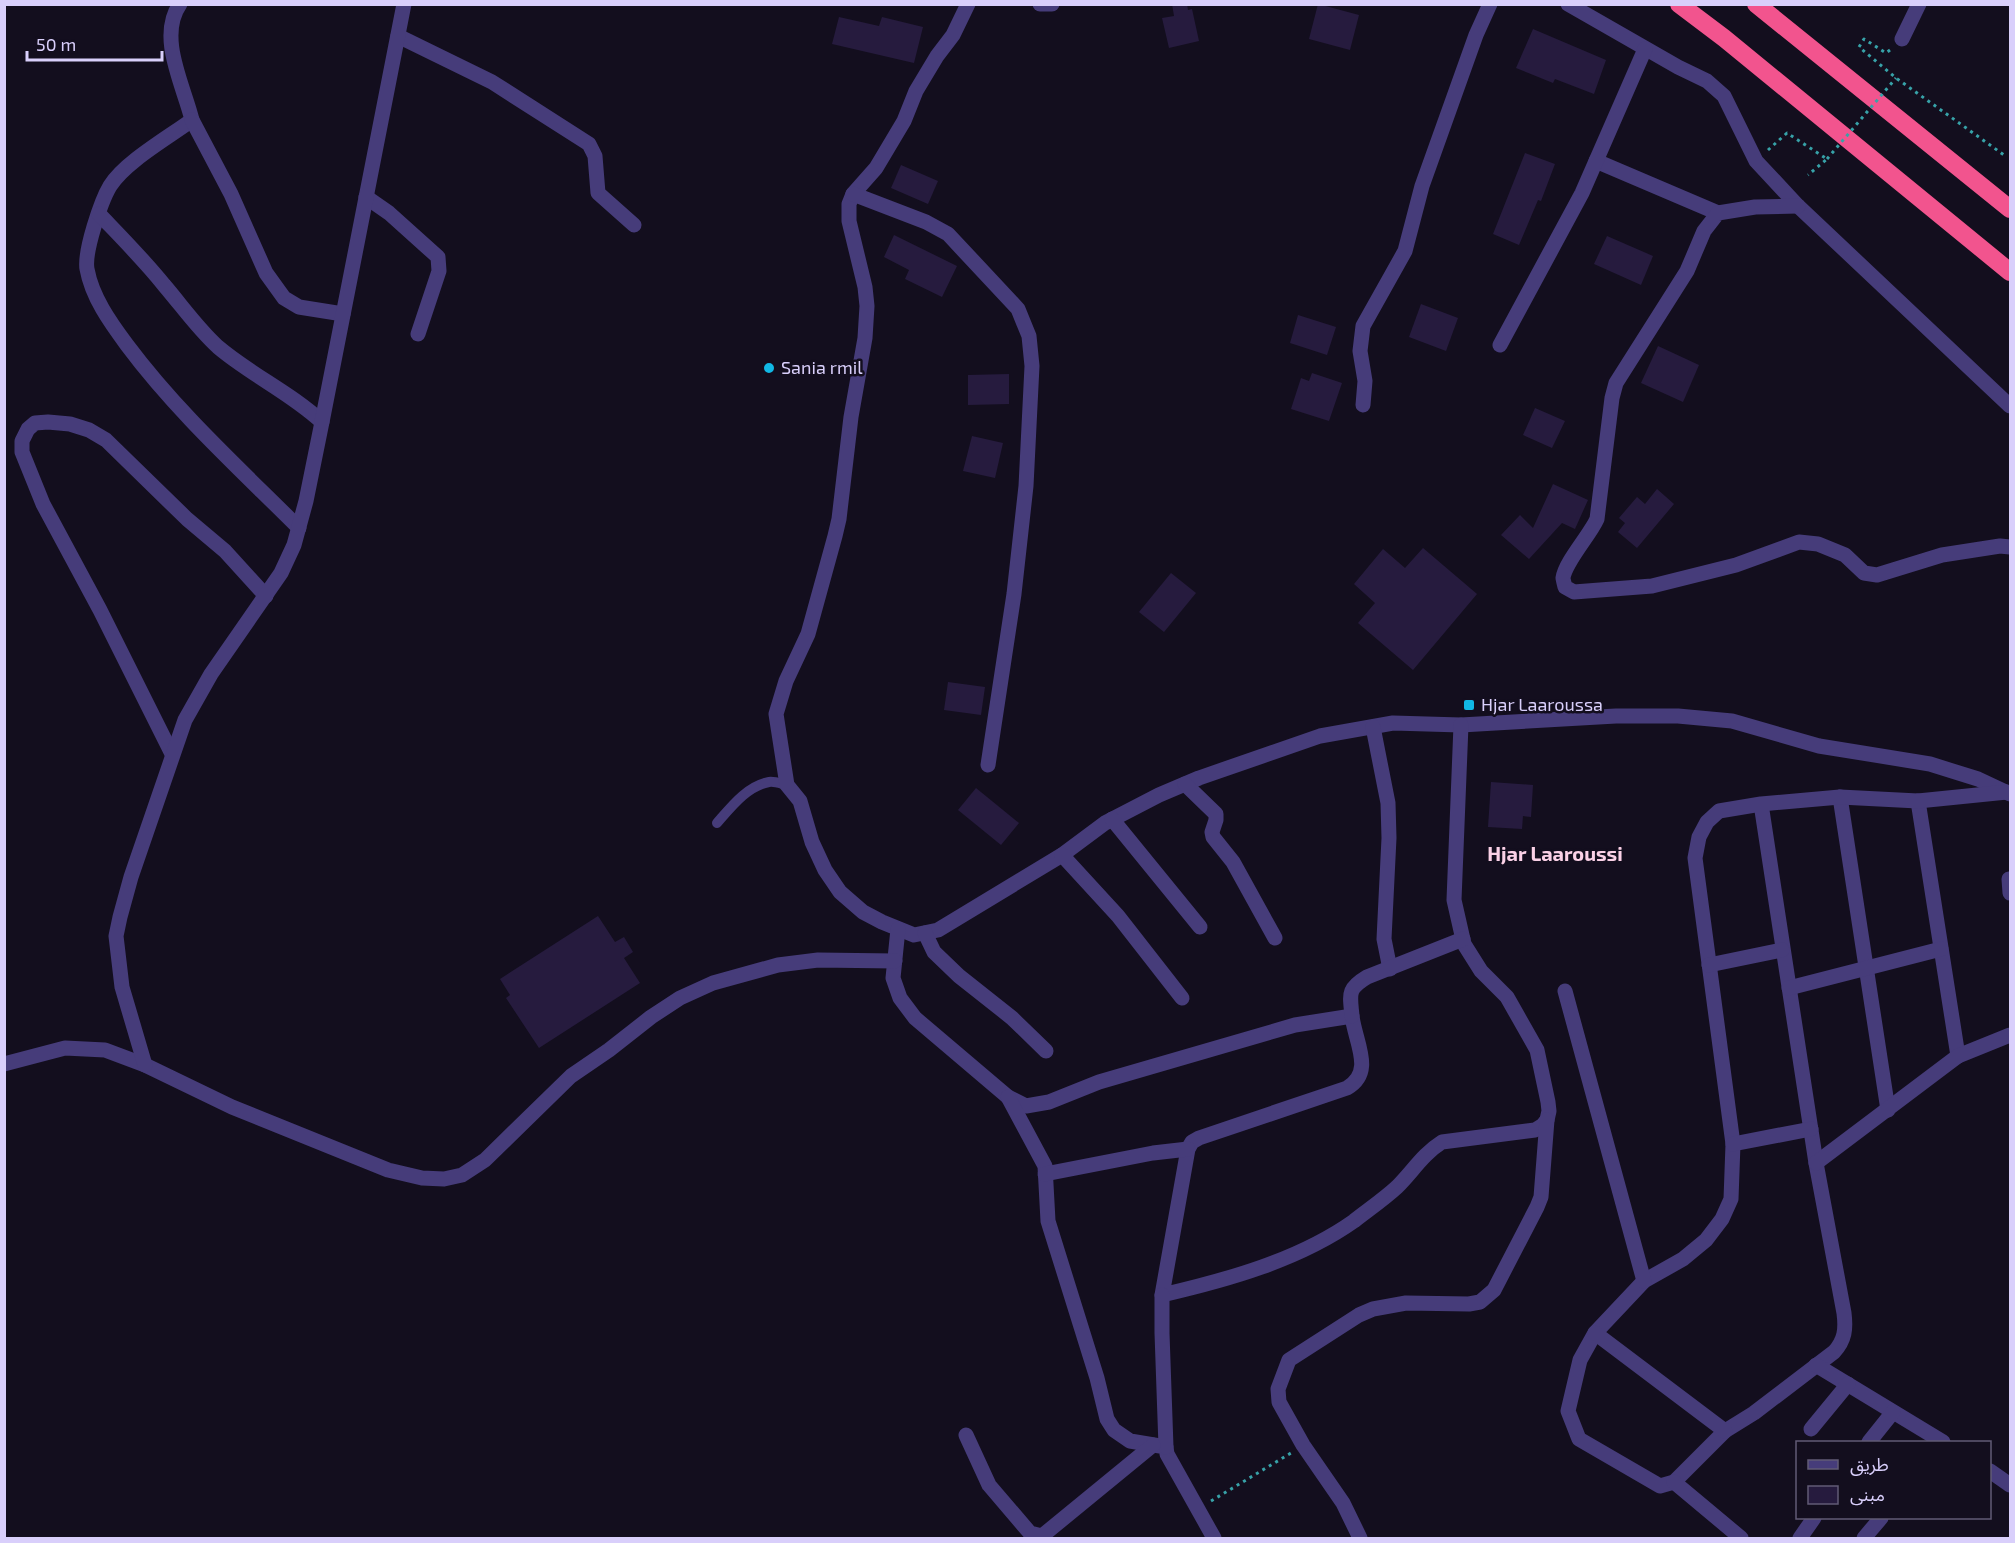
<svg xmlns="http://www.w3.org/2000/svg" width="2015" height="1543" font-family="'Exo 2','Noto Sans Arabic',sans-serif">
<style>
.building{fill:#261b3e}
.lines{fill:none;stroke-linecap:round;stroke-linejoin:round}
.path{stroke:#37a2a8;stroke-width:3;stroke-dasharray:3 4.5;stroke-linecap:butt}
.lane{stroke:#463c7a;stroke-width:10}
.street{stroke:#463c7a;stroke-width:15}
.highway{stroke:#f2548e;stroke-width:18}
.path-bridge{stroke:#37a2a8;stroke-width:3;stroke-dasharray:3 4.5;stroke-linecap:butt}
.poi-dot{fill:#11b8e5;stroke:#130e1e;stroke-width:2}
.labels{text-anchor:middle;stroke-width:5;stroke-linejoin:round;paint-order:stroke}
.poi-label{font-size:18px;fill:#d9cffb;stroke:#130e1e;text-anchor:start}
.neighbourhood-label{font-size:20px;font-weight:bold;fill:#fbd1e7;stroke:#130e1e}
</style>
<rect width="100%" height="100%" fill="#130e1e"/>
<g class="building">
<path d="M1172 4H1187L1188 10 1192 9 1199 41 1169 48 1162 18 1174 16Z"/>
<path d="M1318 4 1359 15 1350 50 1309 39Z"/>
<path d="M839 17 879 26 882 17 923 27 914 63 832 44Z"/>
<path d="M1533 29 1606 60 1594 94 1555 79 1553 83 1516 68Z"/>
<path d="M1525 153 1555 164 1541 201 1538 200 1519 245 1493 234Z"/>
<path d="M901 165 938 181 928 204 891 188Z"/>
<path d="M894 235 957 266 942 297 905 279 909 270 884 257Z"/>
<path d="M1607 236 1653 256 1641 285 1594 264Z"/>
<path d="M1421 304 1458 318 1446 351 1409 337Z"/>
<path d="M1298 315 1336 327 1327 355 1290 343Z"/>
<path d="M1658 346 1699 365 1683 402 1641 383Z"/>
<path d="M1312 373 1342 383 1329 421 1291 409 1301 378 1309 381Z"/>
<path d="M1009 374V404L968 405V375Z"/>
<path d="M1535 408 1565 421 1552 448 1523 435Z"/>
<path d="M972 436 1003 443 995 478 963 471Z"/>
<path d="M1553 484 1588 500 1575 529 1562 523 1529 559 1501 535 1520 515 1533 528Z"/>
<path d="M1657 489 1674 504 1637 548 1618 532 1625 523 1619 518 1637 497 1645 504Z"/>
<path d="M1423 548 1477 594 1413 670 1358 623 1375 603 1354 584 1383 549 1405 568Z"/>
<path d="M1171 573 1196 593 1164 632 1139 612Z"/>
<path d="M948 682 985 687 981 715 944 710Z"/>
<path d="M1491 782 1533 785 1531 817 1523 816 1522 829 1488 827Z"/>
<path d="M976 788 1019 823 1001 845 958 810Z"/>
<path d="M598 916 615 942 624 937 633 952 624 958 640 983 539 1048 506 998 510 995 500 979Z"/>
</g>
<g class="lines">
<g class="path">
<path d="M1890 50 1886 53 1864 39 1859 47 1896 78 2004 155"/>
<path d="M1768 150 1787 133 1827 159 1808 175"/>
<path d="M1211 1501 1291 1453"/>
</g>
<path class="lane" d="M717 823C731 807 747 786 769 782 774 781 782 784 787 785"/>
<g class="street">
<path d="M180 4C157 37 184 86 192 120 169 137 125 162 110 186 101 201 84 252 87 269 92 297 110 322 127 345 177 412 240 469 299 528"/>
<path d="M968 4 953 35 937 56 916 91 904 121 876 168 853 194 849 204V221L865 287 867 306 865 338 851 417 839 519 835 536 808 634 786 681 776 714 787 785 800 801 812 842 825 870 840 892 863 912 882 922 914 935 938 930 1062 855 1105 823 1159 795 1199 778 1320 736 1393 723 1461 725 1616 716H1678L1732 721 1819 746 1930 764 1978 779 2010 794"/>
<path d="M1040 4H1052"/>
<path d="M1568 4 1678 67 1707 81 1724 96 1756 161 1798 206 2010 406"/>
<path d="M398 36 492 82 589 144 595 156 598 193 634 225"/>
<path d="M1902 39 1919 4"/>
<path d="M192 120 231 194 266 273 284 298 299 307 343 314"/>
<path d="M1596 161 1718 213"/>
<path d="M853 194 926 222 948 234 1018 309 1029 336 1032 366 1026 486 1014 594 988 765"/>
<path d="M366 197 389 213 438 257 439 271 418 334"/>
<path d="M1798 206 1755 207 1718 213 1704 231 1687 271 1616 383 1612 398 1597 519C1590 535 1565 562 1563 578 1563 579 1565 587 1565 587L1574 592 1652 586 1736 565 1799 542 1818 544 1845 555 1864 573 1877 575 1942 555 2000 546 2010 547"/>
<path d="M99 214C121 237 144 260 164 285 182 306 198 329 218 347 251 375 291 393 322 422"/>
<path d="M1500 345 1582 193 1645 49"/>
<path d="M1363 405 1365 381 1360 351 1363 326 1405 251 1422 186 1476 35 1490 4"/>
<path d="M1373 727 1388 803 1389 838 1384 939 1390 969"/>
<path d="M172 754 100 610 43 504 22 452V441L28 429 35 423 48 422 70 424 89 430 106 440 187 519 225 551 266 596"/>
<path d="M1185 784 1216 814V820L1212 832 1213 837 1233 862 1275 938"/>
<path d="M1840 797 1888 1110"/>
<path d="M1918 801 1958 1056"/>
<path d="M1761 804 1816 1163 1844 1313C1846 1329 1845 1340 1834 1352L1754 1413 1725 1431 1674 1482 1660 1486 1579 1439 1568 1411 1580 1360 1595 1333 1644 1281 1683 1259 1706 1240 1722 1219 1731 1199 1733 1144 1695 858 1699 837 1707 822 1719 811 1761 804 1840 797 1918 801 2007 792"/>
<path d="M1112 819 1200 927"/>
<path d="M1062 855 1118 916 1182 998"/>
<path d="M2009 879 2010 893"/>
<path d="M898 929 893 978 900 998 915 1018 1008 1097 1026 1106 1049 1102 1099 1082 1295 1025 1352 1016C1355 1042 1375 1072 1347 1088L1199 1138 1192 1142 1188 1149 1162 1295C1227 1280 1299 1260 1354 1221 1368 1210 1384 1199 1397 1187 1413 1171 1423 1154 1442 1142L1535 1130 1543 1125 1547 1120 1549 1111 1548 1102 1537 1050 1507 997 1481 971 1464 944 1454 900 1461 725"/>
<path d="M925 933 934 952 959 976 1012 1018 1046 1051"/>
<path d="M1709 965 1782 950"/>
<path d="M1789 988 1941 949"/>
<path d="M1565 991 1644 1281"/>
<path d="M1352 1016C1350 994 1347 989 1367 977L1463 939"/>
<path d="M4 1064 65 1048 105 1050 145 1065 232 1107 388 1170 422 1178 444 1179 462 1175 485 1160 571 1076 609 1050 651 1017 680 998 713 983 778 965 818 960 895 961"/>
<path d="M145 1065 122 987 116 936 120 917 131 877 185 720 211 674 281 573 294 545 306 501 322 422 404 4"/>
<path d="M1008 1097 1045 1166 1048 1221 1097 1378 1107 1419 1114 1430 1130 1441 1166 1447 1167 1454 1214 1538"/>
<path d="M1733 1144 1811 1129"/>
<path d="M1816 1163 1958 1056 2010 1035"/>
<path d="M1045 1174 1153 1153 1188 1149"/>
<path d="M1162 1295V1333L1166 1447"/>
<path d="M1595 1333 1725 1431"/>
<path d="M1816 1365 1943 1442"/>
<path d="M1811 1429 1848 1384"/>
<path d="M966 1435 989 1485 1030 1533 1042 1536 1153 1445"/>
<path d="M1869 1442 1893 1412"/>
<path d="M1990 1471 2010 1485"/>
<path d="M1674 1482 1741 1538"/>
<path d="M1360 1538 1343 1503 1303 1445 1279 1402 1278 1389 1289 1360 1359 1315 1373 1309 1406 1303 1469 1304 1480 1302 1494 1290 1537 1207 1541 1197 1547 1120"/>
<path d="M1800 1538 1814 1518"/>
<path d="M1864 1538 1881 1518"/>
</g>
<g class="highway">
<path d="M1679 4 1724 38 2010 272"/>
<path d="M1756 4 2010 209"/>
</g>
<path class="path-bridge" d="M1827 159 1896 78"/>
</g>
<g class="poi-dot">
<circle cx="769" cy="368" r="6"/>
<rect x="1463" y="699" width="12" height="12" rx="3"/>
</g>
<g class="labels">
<g class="poi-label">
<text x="781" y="374">Sania rmil</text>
<text x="1481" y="711">Hjar Laaroussa</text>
</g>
<g class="neighbourhood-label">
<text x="1555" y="861">Hjar Laaroussi</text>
</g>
</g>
<rect width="2015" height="1543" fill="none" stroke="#d9cffb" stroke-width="12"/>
<rect x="1796" y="1441" width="195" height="78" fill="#130e1e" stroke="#625b76" stroke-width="1.5"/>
<rect x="1808" y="1460" width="30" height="9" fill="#463c7a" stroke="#625b76" stroke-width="1.5"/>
<text x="1850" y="1471" font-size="18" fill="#d9cffb">طريق</text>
<rect x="1808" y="1486" width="30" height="18" fill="#261b3e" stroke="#625b76" stroke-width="1.5"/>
<text x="1850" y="1501" font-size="18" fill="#d9cffb">مبنى</text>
<path d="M27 51v9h135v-9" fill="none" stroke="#d9cffb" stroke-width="3"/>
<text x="36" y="51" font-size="18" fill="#d9cffb" stroke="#130e1e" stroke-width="4.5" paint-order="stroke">50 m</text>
</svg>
